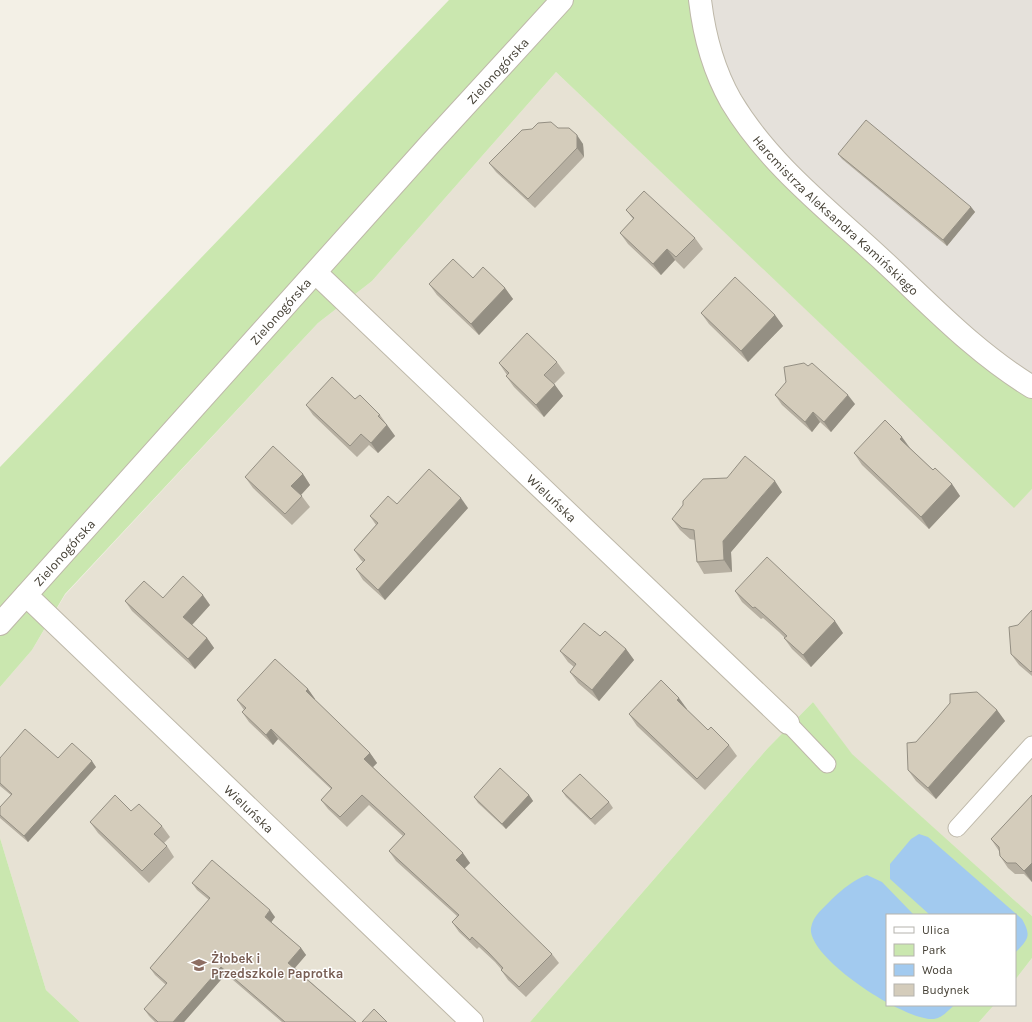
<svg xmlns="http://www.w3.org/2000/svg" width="1032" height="1022" font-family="Karla,sans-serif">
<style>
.residential{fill:#e7e2d4}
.industrial{fill:#e5e1db}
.green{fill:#cae7af}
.water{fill:#a2caef}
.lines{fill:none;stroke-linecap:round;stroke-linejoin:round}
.service-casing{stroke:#beb8a9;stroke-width:19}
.minor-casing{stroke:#beb8a9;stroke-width:24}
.service{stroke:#fff;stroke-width:17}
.minor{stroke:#fff;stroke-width:22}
.wall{fill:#b6afa1}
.shaded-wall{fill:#948f83}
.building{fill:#d4ccbb;stroke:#948f83}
.labels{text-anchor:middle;stroke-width:3;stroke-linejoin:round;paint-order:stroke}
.street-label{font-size:13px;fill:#454035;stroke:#fff}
.education-label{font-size:13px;font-weight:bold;fill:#785e54;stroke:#fff;text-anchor:start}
</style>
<rect width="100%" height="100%" fill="#f3f0e6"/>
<g class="residential">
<path d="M556 72 1014 507 1032 489V916L851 754 813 702 767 749 530 1022H80L46 990 0 838V687L32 650 65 595 318 323 372 281Z"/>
<path d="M1032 958V1022H979L994 1005H1015V980Z"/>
</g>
<path class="industrial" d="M700 0H1032V387L752 131Z"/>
<g class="green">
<path d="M449 0H700L752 131 1032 387V489L1014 508 556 72 372 281 318 323 65 594 32 650 0 687V467Z"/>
<path d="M813 702 852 754 1032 916V958L1015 980V915H887V1005H994L979 1022H530L767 749Z"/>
<path d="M0 838 46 990 80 1022H0Z"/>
</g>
<g class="water">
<path d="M919 834 928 837 1022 919C1032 937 1028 939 1015 953V915H930L890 879V864L911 839Z"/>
<path d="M867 875 882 882 914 915H887V1005H954C949 1010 942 1018 934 1019 906 1022 807 958 811 928 813 915 824 908 832 899 843 889 853 880 867 875Z"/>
</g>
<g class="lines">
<g class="service-casing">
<g id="service">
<path d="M788 723 827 764"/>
<path d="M957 828 1032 745"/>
</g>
</g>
<g class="minor-casing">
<g id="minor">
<path id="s1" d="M700 0C704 34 714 71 731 101 768 163 826 208 878 256 928 302 973 351 1032 387"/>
<path id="s2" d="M316 273 788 723"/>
<path id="s3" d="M26 595 472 1022"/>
<path id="s4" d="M0 624 430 144 562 0"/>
</g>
</g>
<use href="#service" class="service"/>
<use href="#minor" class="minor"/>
</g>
<g class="wall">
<path d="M558 128 583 144 584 157 535 208 496 172 489 163Z"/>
<path d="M838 154 971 207 975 212 947 246 842 159Z"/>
<path d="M626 210 695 238 703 249 684 269 675 260 661 275 628 244 620 233 633 219Z"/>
<path d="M473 278 505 288 513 299 479 335 437 295 429 284Z"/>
<path d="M701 313 775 315 783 326 748 362 709 324Z"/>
<path d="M557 362 565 373 554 384 563 396 544 417 514 387 506 376 507 375 499 363Z"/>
<path d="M775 395 855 404 831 432 820 422 812 432 782 405Z"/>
<path d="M355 399 380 415 395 436 378 453 369 445 357 457 313 415 306 405Z"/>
<path d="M910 448 933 470 952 484 960 496 929 529 862 465 854 453Z"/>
<path d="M303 474 310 485 301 495 310 507 292 525 253 488 245 477Z"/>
<path d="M782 492 731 552 732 572 704 574 697 562 695 540 690 539 680 530 672 519Z"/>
<path d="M397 504 468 508 385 600 363 580 356 569 363 562 361 560 354 550 376 525 370 516Z"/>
<path d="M735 591 843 633 811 667 792 649 784 638H785L779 632 763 618 761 619 742 602Z"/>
<path d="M163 598 210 605 192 625 207 638 214 648 195 669 132 611 125 601Z"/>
<path d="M1032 610V676L1019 665 1011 654 1018 625Z"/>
<path d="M600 636 626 649 634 660 599 701 578 683 570 672 574 667 568 662 560 651Z"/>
<path d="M308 689 315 699V700L370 753 377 763 373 767 470 863 464 869 552 954 559 963 526 997 508 980 501 970V969L495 962 479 947 477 949 459 932 452 922 457 916 396 861 389 851 403 836 369 805 347 827 328 809 321 800 331 789 278 739 273 745 249 722 242 712 244 710 237 700Z"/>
<path d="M686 709 708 730 729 745 737 756 705 790 637 726 629 714 687 709Z"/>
<path d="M997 710 1005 721 936 799 916 781 908 770 916 742Z"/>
<path d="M0 758H58L96 767 28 842 0 818V807L11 795 0 786Z"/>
<path d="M562 791 609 802 613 808 595 825 566 797Z"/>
<path d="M529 795 533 801 506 829 478 803 474 797Z"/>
<path d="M1032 795V882L1024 874H1015L1008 868 1000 856 999 851 991 839Z"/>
<path d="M131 811 162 826 170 837 164 843 167 846 174 857 149 883 98 833 90 822Z"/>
<path d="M192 883 275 917 271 922 301 948 306 955 295 968 356 1022H282L226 974 184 1022H155L149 1016 144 1009 166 985 155 975 150 968 209 900 197 890Z"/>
</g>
<g class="shaded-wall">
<path d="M577 135 583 144 584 157 577 148Z"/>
<path d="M971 207 975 212 947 246 943 240Z"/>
<path d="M667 249 675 260 661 275 653 264Z"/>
<path d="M505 288 513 299 479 335 471 324Z"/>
<path d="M775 315 783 326 748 362 741 351Z"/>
<path d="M555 385 563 396 544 417 536 405Z"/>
<path d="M848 395 855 404 831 432 824 422Z"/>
<path d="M813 412 820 422 812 432 805 422Z"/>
<path d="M387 425 395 436 378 453 371 443Z"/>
<path d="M902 437 910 448 908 451 900 439Z"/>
<path d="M303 474 310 485 299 497 291 486Z"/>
<path d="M775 481 782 492 731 552 732 572 724 560 723 541Z"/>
<path d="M952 484 960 496 929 529 921 517Z"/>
<path d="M461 498 468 508 385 600 378 590Z"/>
<path d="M203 595 210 605 190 627 183 617Z"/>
<path d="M835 621 843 633 811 667 803 655Z"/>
<path d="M207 638 214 648 195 669 188 659Z"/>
<path d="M626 649 634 660 599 701 592 690Z"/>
<path d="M308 689 315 699 313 701 306 691Z"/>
<path d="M679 698 687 709 685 711 677 700Z"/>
<path d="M997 710 1005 721 936 799 928 788Z"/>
<path d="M271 729 278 739 273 745 266 735Z"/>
<path d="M370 753 377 763 371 769 364 759Z"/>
<path d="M92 761 96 767 28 842 24 836Z"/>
<path d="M529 795 533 801 506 829 502 824Z"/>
<path d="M463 853 470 863 463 870 456 860Z"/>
<path d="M1032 863V882L1024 871Z"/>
<path d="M270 910 275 917 270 924 265 917Z"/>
<path d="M301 948 306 955 293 970 288 963Z"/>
<path d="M221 967 226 974 184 1022H173Z"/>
</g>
<g class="building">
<path d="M866 120 971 207 943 240 838 154Z"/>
<path d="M551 122 558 128H569L577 135V148L528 199 489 163 522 130 532 129 538 123Z"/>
<path d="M644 191 695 238 676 257 667 249 653 264 620 233 634 218 626 210Z"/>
<path d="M453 259 473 278 483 267 505 288 471 324 429 284Z"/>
<path d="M735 277 775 315 741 351 701 313Z"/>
<path d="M527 333 557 362 544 375 555 385 536 405 506 376 509 373 499 363Z"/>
<path d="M804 363 808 366 812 363 848 395 824 422 813 412 805 422 775 395 786 382 784 367Z"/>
<path d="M332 377 355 399 360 395 380 415 378 416 387 425 371 443 361 434 350 446 306 405Z"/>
<path d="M885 420 902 437 900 439 933 470 935 468 952 484 921 517 854 453Z"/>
<path d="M273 446 303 474 291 486 302 496 285 514 245 477Z"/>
<path d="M745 456 775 481 723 541 724 560 697 562 694 530 682 528 672 519 683 505V501L703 479 727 478Z"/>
<path d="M429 469 461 498 378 590 356 569 365 560 354 550 378 523 370 516 388 496 397 504Z"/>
<path d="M767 557 835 621 803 655 784 638 787 636 771 621 755 607 753 608 735 591Z"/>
<path d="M183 576 203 595 183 617 207 638 188 659 125 601 144 581 163 598Z"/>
<path d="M1032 610V671L1031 672 1011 654 1009 627 1018 625Z"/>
<path d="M584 623 600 636 605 631 626 649 592 690 570 672 576 664 560 651Z"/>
<path d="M275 659 308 689 306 691 370 753 364 759 463 853 456 860 552 954 519 987 501 970 503 968 488 952 472 937 470 940 452 922 459 915 389 851 405 834 362 795 340 817 321 800 332 788 271 729 266 735 242 712 246 708 237 700Z"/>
<path d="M661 680 679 698 677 700 708 730 711 727 729 745 697 779 629 714Z"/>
<path d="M977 692 997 710 928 788 908 770 907 743 916 742 933 723 950 703V694Z"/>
<path d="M25 729 58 758 72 743 92 761 24 836 0 815V807L12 794 0 783V758Z"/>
<path d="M500 768 529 795 502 824 474 797Z"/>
<path d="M580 774 609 802 591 819 562 791Z"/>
<path d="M115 795 131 811 139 804 162 826 154 834 167 846 142 871 90 822Z"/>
<path d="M1032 795V863L1024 871 1016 863H1007L1000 856 999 847 991 839Z"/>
<path d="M212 860 270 910 265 917 301 948 288 963 356 1022H285L221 967 173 1022H158L144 1009 167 983 150 968 210 898 192 883Z"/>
<path d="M374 1009 387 1022H362Z"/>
</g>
<defs>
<g id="school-bare" transform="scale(1.2)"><path d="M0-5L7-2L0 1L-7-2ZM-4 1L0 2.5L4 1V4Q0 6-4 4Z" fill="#8d6e63" stroke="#fff" stroke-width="2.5" paint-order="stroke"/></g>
</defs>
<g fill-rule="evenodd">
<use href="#school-bare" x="199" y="965"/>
</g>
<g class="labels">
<g class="street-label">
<text dy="5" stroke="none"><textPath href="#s4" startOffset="744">Zielonogórska</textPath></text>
<text dy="5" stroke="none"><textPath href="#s1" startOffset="262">Harcmistrza Aleksandra Kamińskiego</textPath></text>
<text dy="5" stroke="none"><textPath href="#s4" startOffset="420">Zielonogórska</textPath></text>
<text dy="5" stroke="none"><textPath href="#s2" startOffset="326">Wieluńska</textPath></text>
<text dy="5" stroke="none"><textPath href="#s4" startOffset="96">Zielonogórska</textPath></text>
<text dy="5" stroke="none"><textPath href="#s3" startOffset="309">Wieluńska</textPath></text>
</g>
<g class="education-label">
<text x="211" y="963">Żłobek i<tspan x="211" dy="15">Przedszkole Paprotka</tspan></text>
</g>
</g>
<rect x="886" y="914" width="130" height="92" fill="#ffffff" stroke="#b5b3ae"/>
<rect x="894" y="927" width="20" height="6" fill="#ffffff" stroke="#b5b3ae"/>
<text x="922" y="934" font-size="12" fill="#454035">Ulica</text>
<rect x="894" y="944" width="20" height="12" fill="#cae7af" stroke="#b5b3ae"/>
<text x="922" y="954" font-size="12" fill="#454035">Park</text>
<rect x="894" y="964" width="20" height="12" fill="#a2caef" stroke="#b5b3ae"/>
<text x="922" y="974" font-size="12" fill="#454035">Woda</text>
<rect x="894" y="984" width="20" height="12" fill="#d4ccbb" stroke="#b5b3ae"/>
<text x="922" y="994" font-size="12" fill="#454035">Budynek</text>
</svg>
